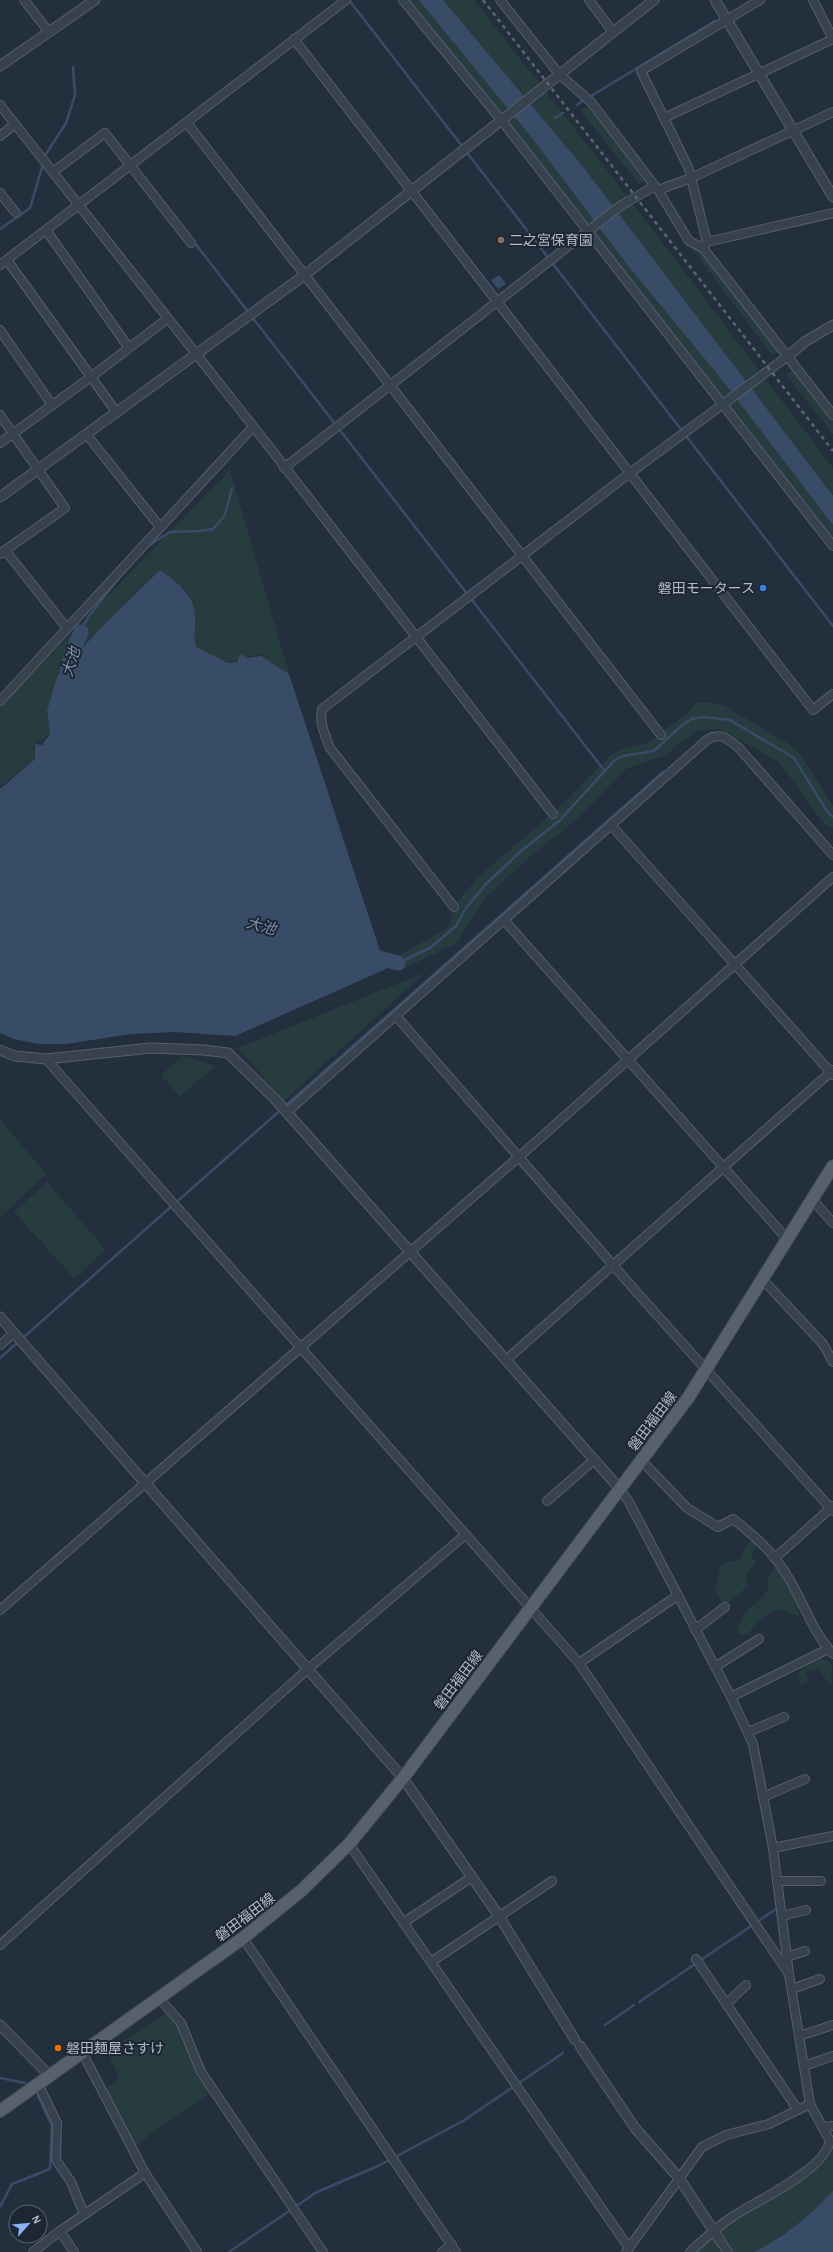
<svg xmlns="http://www.w3.org/2000/svg" width="833" height="2252" font-family="'Alegreya Sans','Noto Sans JP',sans-serif">
<style>
.green{fill:#263c3f}
.water{fill:#394c67}
.lines{fill:none;stroke-linecap:round;stroke-linejoin:round}
.stream{stroke:#394c67;stroke-width:2.5}
.river{stroke:#394c67;stroke-width:15}
.minor-casing{stroke:#565f6c;stroke-width:10}
.tertiary-casing{stroke:#565f6c;stroke-width:11}
.primary-casing{stroke:#414a57;stroke-width:14}
.minor{stroke:#38414e;stroke-width:8}
.tertiary{stroke:#38414e;stroke-width:9}
.primary{stroke:#56606e;stroke-width:12}
.rail{stroke:#5a6575;stroke-width:2.5;stroke-dasharray:4 4;stroke-linecap:butt}
.education-dot{fill:#8d6e63;stroke:#1d2633;stroke-width:1.5}
.shop-dot{fill:#3f7fe0;stroke:#1d2633;stroke-width:1.5}
.food-dot{fill:#e8710a;stroke:#1d2633;stroke-width:1.5}
.labels{text-anchor:middle;stroke-width:4;stroke-linejoin:round;paint-order:stroke}
.poi-label{font-size:14px;fill:#b4bcc9;stroke:#1d2633;text-anchor:start}
.street-label{font-size:14px;fill:#b4bcc9;stroke:#1d2633}
.water-label{font-size:15px;font-style:italic;fill:#7c92b1;stroke:#1d2633}
</style>
<rect width="100%" height="100%" fill="#242f3e"/>
<g class="green">
<path d="M403 0H474L618 184 833 468V546Z"/>
<path d="M588 105 645 180 639 184 581 111Z"/>
<path d="M690 246 703 248 780 351 772 355Z"/>
<path d="M794 368 833 420V434L786 375Z"/>
<path d="M230 470 289 674 261 656 263 653 228 663 196 647C193 635 196 624 195 612 193 593 175 581 160 570L47 711 50 734 33 746 35 759 0 787V707Z"/>
<path d="M708 702 725 706 797 749 833 806V829L824 824 779 762 720 729 699 730 679 743 666 755 627 768 579 817 525 861 485 898 457 943 401 970 398 956 449 927 454 907 478 877 564 803 609 757 621 749 647 743 684 716 697 703Z"/>
<path d="M424 973 284 1101 238 1048Z"/>
<path d="M183 1056 215 1066 180 1097 161 1075Z"/>
<path d="M0 1119 46 1174 0 1217Z"/>
<path d="M47 1182 106 1250 74 1278 14 1212Z"/>
<path d="M750 1541 758 1543 751 1556 756 1563 746 1574 748 1586 728 1603 723 1604 715 1589 720 1567 728 1562 738 1561Z"/>
<path d="M781 1566 799 1609V1617L781 1609C763 1616 759 1619 748 1634L740 1635 737 1632C742 1607 758 1607 769 1587L767 1578 773 1569Z"/>
<path d="M818 1657 828 1661 832 1665 831 1686 818 1669 806 1672 809 1681 801 1685 798 1673Z"/>
<path d="M170 2011 214 2091 132 2147 105 2089 119 2079 108 2051Z"/>
<path d="M833 2137V2252H691L712 2230 828 2148Z"/>
</g>
<g class="water">
<path d="M419 0H443L584 168 833 496V525L719 376 629 267 532 138Z"/>
<path d="M499 275 506 284 498 289 491 280Z"/>
<path d="M160 570C175 581 193 593 195 613 196 625 193 635 196 647L228 663 237 662 240 654 248 658 261 656 289 674 386 969 235 1036 175 1032 131 1034 66 1044H38L14 1039 0 1033V789L35 759V744L42 745 50 734 47 711 57 677 97 632Z"/>
<path d="M833 2191V2252H754C784 2237 810 2216 833 2191Z"/>
</g>
<g class="lines">
<g class="stream">
<path d="M349 0 833 626"/>
<path d="M591 96 715 21"/>
<path d="M577 105 582 101"/>
<path d="M555 118 563 113"/>
<path d="M0 229 30 208 46 154 66 123 75 95 73 67"/>
<path d="M194 242 249 313"/>
<path d="M252 317 604 770"/>
<path d="M148 546 170 532 200 531 213 529 225 515 232 488"/>
<path d="M81 632 88 617 119 578"/>
<path d="M398 963 430 948 456 926 466 908 486 884 520 852 559 821 614 761 623 756 654 751 681 726 692 719 703 717 730 720 794 758 828 813 833 817"/>
<path d="M0 1358 663 772"/>
<path d="M639 2002 776 1909"/>
<path d="M605 2025 634 2005"/>
<path d="M0 2078 25 2083"/>
<path d="M0 2207 12 2184 50 2169 52 2126 38 2096"/>
<path d="M229 2252 317 2192 378 2166 463 2121 563 2053"/>
</g>
<g class="river">
<path d="M65 683 70 659 81 632"/>
<path d="M364 954 398 963"/>
</g>
<g class="minor-casing">
<g id="minor">
<path d="M24 0 49 32"/>
<path d="M403 0 502 121 833 546"/>
<path d="M500 0 559 74 591 102 658 190 689 241 703 248 833 415"/>
<path d="M589 0 613 32"/>
<path d="M813 0 833 39"/>
<path d="M294 39 813 710 833 694"/>
<path d="M0 105 267 444 553 814"/>
<path d="M664 118 833 39"/>
<path d="M187 123 661 735"/>
<path d="M0 136 15 124"/>
<path d="M53 172 105 133 191 243"/>
<path d="M658 190 691 178 833 112"/>
<path d="M0 193 16 213"/>
<path d="M46 230 129 348"/>
<path d="M707 242 833 213"/>
<path d="M703 248 707 242 689 169 641 71 760 0"/>
<path d="M7 260 117 413"/>
<path d="M0 265 346 0"/>
<path d="M0 330 52 405"/>
<path d="M0 415 65 508 0 554"/>
<path d="M87 435 160 527"/>
<path d="M0 443 91 377 167 319"/>
<path d="M284 468 620 206 655 186"/>
<path d="M5 550 66 627"/>
<path d="M0 701 253 427"/>
<path d="M611 825 833 1075"/>
<path d="M454 907 330 748C325 735 319 723 322 709L630 473 788 356"/>
<path d="M504 920 787 1239"/>
<path d="M396 1016 640 1296 833 1511"/>
<path d="M46 1059 579 1663 789 1974"/>
<path d="M287 1112 708 739C721 732 728 739 739 748L833 855"/>
<path d="M812 1199 833 1223"/>
<path d="M762 1279 823 1344 833 1362"/>
<path d="M0 1345 14 1333"/>
<path d="M506 1360 833 1070"/>
<path d="M641 1460 687 1508 718 1527 733 1519C756 1537 773 1552 788 1577 804 1603 812 1631 833 1654"/>
<path d="M620 1489 629 1502 731 1697 753 1744 773 1848 789 1974 810 2104 769 2124 726 2135 702 2147 626 2252"/>
<path d="M547 1501 594 1460"/>
<path d="M775 1558 833 1506"/>
<path d="M0 1610 520 1156 833 877"/>
<path d="M695 1630 725 1607"/>
<path d="M579 1663 677 1596"/>
<path d="M715 1667 759 1639"/>
<path d="M731 1697 828 1649"/>
<path d="M748 1732 784 1717"/>
<path d="M763 1797 805 1779"/>
<path d="M349 1844 629 2248"/>
<path d="M773 1848 833 1836"/>
<path d="M777 1881H821"/>
<path d="M782 1916 806 1910"/>
<path d="M403 1923 472 1877"/>
<path d="M243 1938 456 2252"/>
<path d="M0 1945 308 1669 465 1535"/>
<path d="M787 1957 805 1951"/>
<path d="M696 1959 798 2110"/>
<path d="M431 1962 552 1881"/>
<path d="M792 1989 820 1979"/>
<path d="M159 1998 181 2023 201 2072 323 2252"/>
<path d="M726 2004 746 1985"/>
<path d="M799 2036 833 2025"/>
<path d="M83 2054 145 2173 197 2252"/>
<path d="M804 2066 833 2056"/>
<path d="M38 2084 57 2123 56 2160 71 2182 84 2214"/>
<path d="M822 2127 833 2126"/>
<path d="M60 2231 74 2252"/>
<path d="M721 2242 728 2252"/>
<path d="M33 2252 60 2231 145 2173"/>
<path d="M442 2252 452 2245"/>
<path d="M690 2252C704 2239 717 2227 732 2217 757 2200 823 2172 830 2141L810 2104"/>
</g>
</g>
<g class="tertiary-casing">
<g id="tertiary">
<path d="M715 0 833 197"/>
<path d="M0 66 95 0"/>
<path d="M788 356 806 341 833 325"/>
<path d="M0 497 306 274 654 0"/>
<path d="M0 1050 15 1056 46 1059 151 1048 204 1050 228 1053 275 1099 620 1489"/>
<path d="M0 1317 403 1778 499 1916 575 2040"/>
<path d="M0 2025 50 2076"/>
<path d="M580 2046 635 2128 679 2178 721 2242"/>
</g>
</g>
<g class="primary-casing">
<path id="primary" d="M0 2111 243 1938 302 1890 349 1844 403 1778 688 1398 833 1166"/>
</g>
<use href="#minor" class="minor"/>
<use href="#tertiary" class="tertiary"/>
<use href="#primary" class="primary"/>
<path class="rail" d="M483 0 833 451"/>
</g>
<circle class="education-dot" cx="501" cy="240" r="4"/>
<circle class="shop-dot" cx="763" cy="588" r="4"/>
<circle class="food-dot" cx="58" cy="2048" r="4"/>
<g class="labels">
<g class="poi-label">
<text x="509" y="245">二之宮保育園</text>
<text x="755" y="593" text-anchor="end">磐田モータース</text>
<text x="66" y="2053">磐田麺屋さすけ</text>
</g>
<g class="street-label">
<text transform="translate(652 1421) rotate(-53)" y="5">磐田福田線</text>
<text transform="translate(458 1680) rotate(-53)" y="5">磐田福田線</text>
<text transform="translate(245 1917) rotate(-37)" y="5">磐田福田線</text>
</g>
<g class="water-label">
<text transform="translate(71 662) rotate(-73)" y="5">大池</text>
<text transform="translate(261 926) rotate(15)" y="5">大池</text>
</g>
</g>
<g transform="translate(28 2224) rotate(63)"><circle r="19" fill="#1d2633" stroke="#59626f"/>
<path d="M0-3L7 15L0 10L-7 15Z" fill="#8ab4f8"/>
<text y="-6" font-size="11" font-weight="bold" text-anchor="middle" fill="#b4bcc9">N</text>
</g>
</svg>
